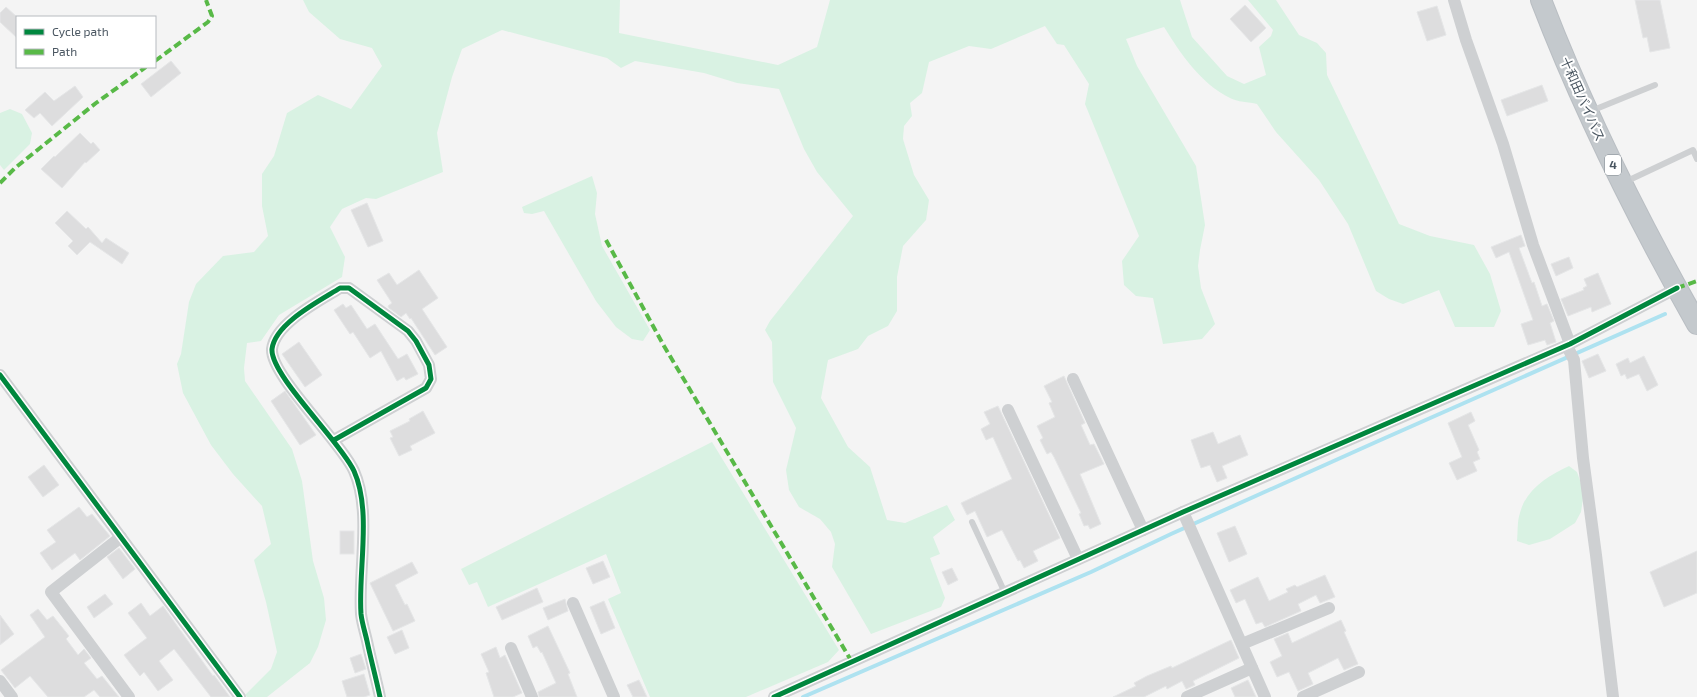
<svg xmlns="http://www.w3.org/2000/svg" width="1697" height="697" font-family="'Exo 2','Noto Sans JP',sans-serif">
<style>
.green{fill:#d9f2e3}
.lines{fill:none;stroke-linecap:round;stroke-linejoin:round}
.stream{stroke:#aee2f0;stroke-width:4}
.building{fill:#ddddde;stroke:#e5e6e7}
.trunk-casing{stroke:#b9bec3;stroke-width:22}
.service{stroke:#ced0d2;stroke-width:6}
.minor{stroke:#ced0d2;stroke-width:12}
.trunk{stroke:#c4c9cd;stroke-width:20}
.quiet{stroke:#58b947;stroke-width:4;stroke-dasharray:8 4;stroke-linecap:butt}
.cycleway-casing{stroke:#fff;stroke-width:8}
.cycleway{stroke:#00873e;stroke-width:5}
.labels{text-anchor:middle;stroke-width:4;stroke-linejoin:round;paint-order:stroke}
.shield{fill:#fff;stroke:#808990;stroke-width:1}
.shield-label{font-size:12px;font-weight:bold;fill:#4a5661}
.street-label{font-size:13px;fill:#4a5661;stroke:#fff}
</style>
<rect width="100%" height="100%" fill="#f4f4f4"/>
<g class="green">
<path d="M303 0H620L619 33 778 65 817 47 830 0H1180L1192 37 1227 76 1244 84 1266 75 1259 47 1271 36 1273 30 1248 0H1276L1299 35 1317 43 1326 53 1327 75 1399 224 1430 236 1474 245 1490 274 1501 311 1494 327H1455L1439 290 1403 304 1389 299 1376 291 1348 224 1319 180 1276 132 1257 104C1249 102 1237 102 1230 98 1200 83 1181 54 1164 27L1126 39 1137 66 1196 166 1205 225 1200 250 1198 266 1201 288 1215 324 1202 339 1163 344 1153 298 1136 296 1124 285 1122 261 1139 236 1085 104 1089 84 1064 45 1057 44 1045 26 991 49 969 46 929 62 922 93 910 103 912 116 904 126 903 139 914 175 929 200 926 220 903 246 897 277V311L888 326 868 336 858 349 828 360 821 398 848 447 870 467 887 520 905 523 947 505 955 520 933 537 940 554 930 558 945 598 941 607 871 634 832 567 835 544 831 532 820 519 799 507 789 490 786 470 796 428 773 382 772 342 765 330 770 321 853 216 817 172 804 149 779 89 737 83 704 73 635 61 621 68 607 58 502 30 462 49 452 77 437 133 443 172 376 199 366 198 342 209 330 227 345 257 342 277 279 315 261 341 247 343 244 368 245 381 292 449 302 481 313 561 324 598 326 620 318 647 310 663 267 697H247L245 695 271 669 277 652 266 602 254 560 271 544 262 506 233 474 211 445 183 393 177 364 181 354 189 302 196 284 223 256 254 252 268 236 262 206V174L274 156 287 113 318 95 351 109 382 66 372 48 340 39 309 12Z"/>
<path d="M10 109 22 114 32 133 30 144 4 170 0 165V113Z"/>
<path d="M592 176 597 193 595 214 602 246 650 330 643 341 632 339 616 327 596 301 544 211 532 214 524 213 522 207Z"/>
<path d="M712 442 839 650 828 662 746 697H650L608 599 621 593 606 554 488 607 477 582 469 585 461 569Z"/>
<path d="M1569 466 1577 472 1584 492 1581 512 1575 523 1550 539 1529 545 1517 541C1518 532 1517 521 1520 513 1526 489 1548 476 1569 466Z"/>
</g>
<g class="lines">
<path class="stream" d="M803 697 1091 572 1171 534 1376 442 1665 314"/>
</g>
<g class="building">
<path d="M1635 0H1660L1670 48 1650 52 1647 37 1643 38Z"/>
<path d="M1245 5 1266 28 1251 42 1230 19Z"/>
<path d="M1437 6 1446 35 1427 41 1417 12Z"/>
<path d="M6 7 17 17V38L0 22V13Z"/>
<path d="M171 61 181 73 151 97 141 84Z"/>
<path d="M1542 85 1548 101 1507 116 1501 100Z"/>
<path d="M75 86 83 97 52 126 40 113 34 118 25 110 45 92 54 101Z"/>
<path d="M80 133 91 144 93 142 100 150 86 163 85 162 62 188 41 169 54 156 55 157Z"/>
<path d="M367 203 383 241 368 247 351 210Z"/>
<path d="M67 211 86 229 88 227 102 243 106 238 129 253 122 264 90 242 77 255 68 246 73 241 55 223Z"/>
<path d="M1521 235 1525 246 1519 248 1532 283 1534 282 1542 306 1547 304 1554 321 1550 323 1556 342 1547 345 1545 340 1528 345 1521 324 1533 320 1509 252 1496 258 1491 247Z"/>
<path d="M1569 257 1573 268 1556 276 1551 264Z"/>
<path d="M419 270 438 298 422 309 447 347 435 355 411 318 410 319 406 313 401 317 389 308 388 306 392 303 377 280 389 273 397 285Z"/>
<path d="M1598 273 1611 304 1592 312 1591 307 1568 316 1561 299 1584 290 1583 288 1587 286 1584 279Z"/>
<path d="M343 304 346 308 351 305 367 329 375 324 398 359 407 354 418 374 406 380 404 377 397 381 381 351 370 358 353 332 350 334 334 310Z"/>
<path d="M299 342 322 375 305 387 282 354Z"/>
<path d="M1598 354 1606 371 1589 378 1582 361Z"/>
<path d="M1644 356 1658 385 1647 391 1639 374 1627 379 1625 374 1621 376 1616 364 1628 358 1630 363Z"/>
<path d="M1064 376 1085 423 1081 425 1090 445 1094 444 1104 464 1080 474 1101 524 1090 529 1088 525 1084 526 1079 514 1081 513 1054 457 1051 452 1047 454 1040 440 1043 438 1037 426 1055 417 1049 403 1052 402 1044 386Z"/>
<path d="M285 391 316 435 300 445 271 401Z"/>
<path d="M998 406 1060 538 1033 551 1038 561 1024 568 1020 560 1018 561 1002 530 987 537 975 511 967 515 961 503 1012 479 993 437 986 440 981 429 990 424 984 412Z"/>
<path d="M423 411 435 433 410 446 412 450 399 456 390 438 393 437 390 431 410 421 409 419Z"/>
<path d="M1471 412 1475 421 1468 425 1479 450 1477 452 1480 459 1473 462 1477 471 1457 480 1449 463 1462 457 1448 423Z"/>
<path d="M1213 432 1218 444 1240 435 1248 455 1222 466 1227 478 1217 482 1210 465 1201 468 1191 440Z"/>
<path d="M44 465 59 485 43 497 28 477Z"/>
<path d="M79 507 87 517 92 514 110 536 80 560 75 553 52 570 40 553 56 542 47 530Z"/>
<path d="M1235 526 1247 554 1229 562 1217 533Z"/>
<rect x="340" y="531" width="14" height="23"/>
<path d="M119 548 135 569 123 579 107 557Z"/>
<path d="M1697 551V593L1664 607 1650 572Z"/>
<path d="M603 561 610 577 593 584 586 568Z"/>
<path d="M412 562 418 573 395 585 405 605 407 604 415 621 393 631 370 583Z"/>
<path d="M952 568 958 580 948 585 942 572Z"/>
<path d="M1325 575 1335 597 1320 603 1316 595 1298 604 1301 611 1265 627 1262 622 1256 624 1245 599 1236 603 1230 590 1258 577 1269 601 1288 592 1286 589 1295 585 1297 587Z"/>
<path d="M537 588 543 602 502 620 496 607Z"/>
<path d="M105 594 113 604 94 618 87 607Z"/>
<path d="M565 599 568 611 548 620 543 608Z"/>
<path d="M604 601 615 628 601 634 590 607Z"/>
<path d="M141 603 150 616 163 606 213 676 214 675 230 697H211L174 649 159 661 173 680 158 691 144 672 140 676 124 655 147 638 128 613Z"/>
<path d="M38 609 47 620 53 616 69 636 66 639 78 655 84 649 91 658 84 663 97 679 102 676 119 697H100L94 690 84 697H48L30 676 15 688 1 670 45 637 30 615Z"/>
<path d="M0 615 14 634 0 645Z"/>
<path d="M1341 620 1346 631 1344 632 1358 664 1344 670 1338 658 1308 673 1313 684 1298 691 1289 672 1277 677 1270 662 1282 656 1274 639 1288 633 1292 643Z"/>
<path d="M548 626 570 673 568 674 577 697H539L538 692 556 683 542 652 541 653 537 646 533 648 528 636Z"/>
<path d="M402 630 409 648 395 654 387 637Z"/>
<path d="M1231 640 1239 658 1193 681 1195 685 1186 689 1182 681 1167 689 1166 686 1144 697H1113L1136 686 1134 683 1147 676 1171 666 1172 668Z"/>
<path d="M496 647 500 658 505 655 522 693 513 697H494L486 673 489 672 481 654Z"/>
<path d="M361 654 366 669 355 673 350 658Z"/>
<path d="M364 674 370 695 364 697H347L342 681Z"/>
<path d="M639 680 647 697H633L627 685Z"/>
<path d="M1248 680 1256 697H1235L1231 688Z"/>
</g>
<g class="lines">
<g class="trunk-casing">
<path id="trunk" d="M1541 0C1584 112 1638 220 1697 324"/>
</g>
<g class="service">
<path d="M1591 111 1655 85"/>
<path d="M1625 182 1693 150 1697 159"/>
<path d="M972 522 1005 593"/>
</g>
<g class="minor">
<path d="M1454 0 1466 40 1503 144 1533 245 1570 344"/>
<path d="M1567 346 1574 360 1583 458 1596 555 1613 697"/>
<path d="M0 375 240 697"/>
<path d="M1073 379 1143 530"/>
<path d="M1008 410 1078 559"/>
<path d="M334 440 426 388 431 379 429 365 416 341 408 331 349 288H340C321 300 275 323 272 349 270 375 341 442 354 471 372 511 358 571 361 614 362 623 365 632 367 641 371 660 376 678 380 697"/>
<path d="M1183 512 1265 697"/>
<path d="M121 537 51 592 129 697"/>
<path d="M573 603 614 697"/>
<path d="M1242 644 1329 608"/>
<path d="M511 648 532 697"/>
<path d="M0 681 12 697"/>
<path d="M774 697 1183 512 1570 344 1677 288"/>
<path d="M1187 697 1252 668"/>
<path d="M1303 697 1359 672"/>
</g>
<use href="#trunk" class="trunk"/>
<g class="quiet">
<path d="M155 61 208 22 212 16 206 0"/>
<path d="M0 183 15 168 96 103 146 67"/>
<path d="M606 240 664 346 852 662"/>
<path d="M1677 288 1697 281"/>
</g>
<g class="cycleway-casing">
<g id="cycleway">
<path d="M0 375 240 697"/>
<path d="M334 440 426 388 431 379 429 365 416 341 408 331 349 288H340C321 300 275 323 272 349 270 375 341 442 354 471 372 511 358 571 361 614 362 623 365 632 367 641 371 660 376 678 380 697"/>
<path d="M774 697 1183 512 1570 344 1677 288"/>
</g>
</g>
<use href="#cycleway" class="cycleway"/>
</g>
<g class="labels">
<rect class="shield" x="1605" y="155" width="16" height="20" rx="3"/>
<g class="shield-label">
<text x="1613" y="169">4</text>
</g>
<g class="street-label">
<text transform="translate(1583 99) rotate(66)" y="5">十和田バイパス</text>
</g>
</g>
<rect x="16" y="16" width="140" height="52" fill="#ffffff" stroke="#b7bbc0"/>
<rect x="24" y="29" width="20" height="6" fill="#00873e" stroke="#b7bbc0"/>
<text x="52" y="36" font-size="12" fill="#4a5661">Cycle path</text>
<rect x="24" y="49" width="20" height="6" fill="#58b947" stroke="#b7bbc0"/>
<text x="52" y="56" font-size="12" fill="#4a5661">Path</text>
</svg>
